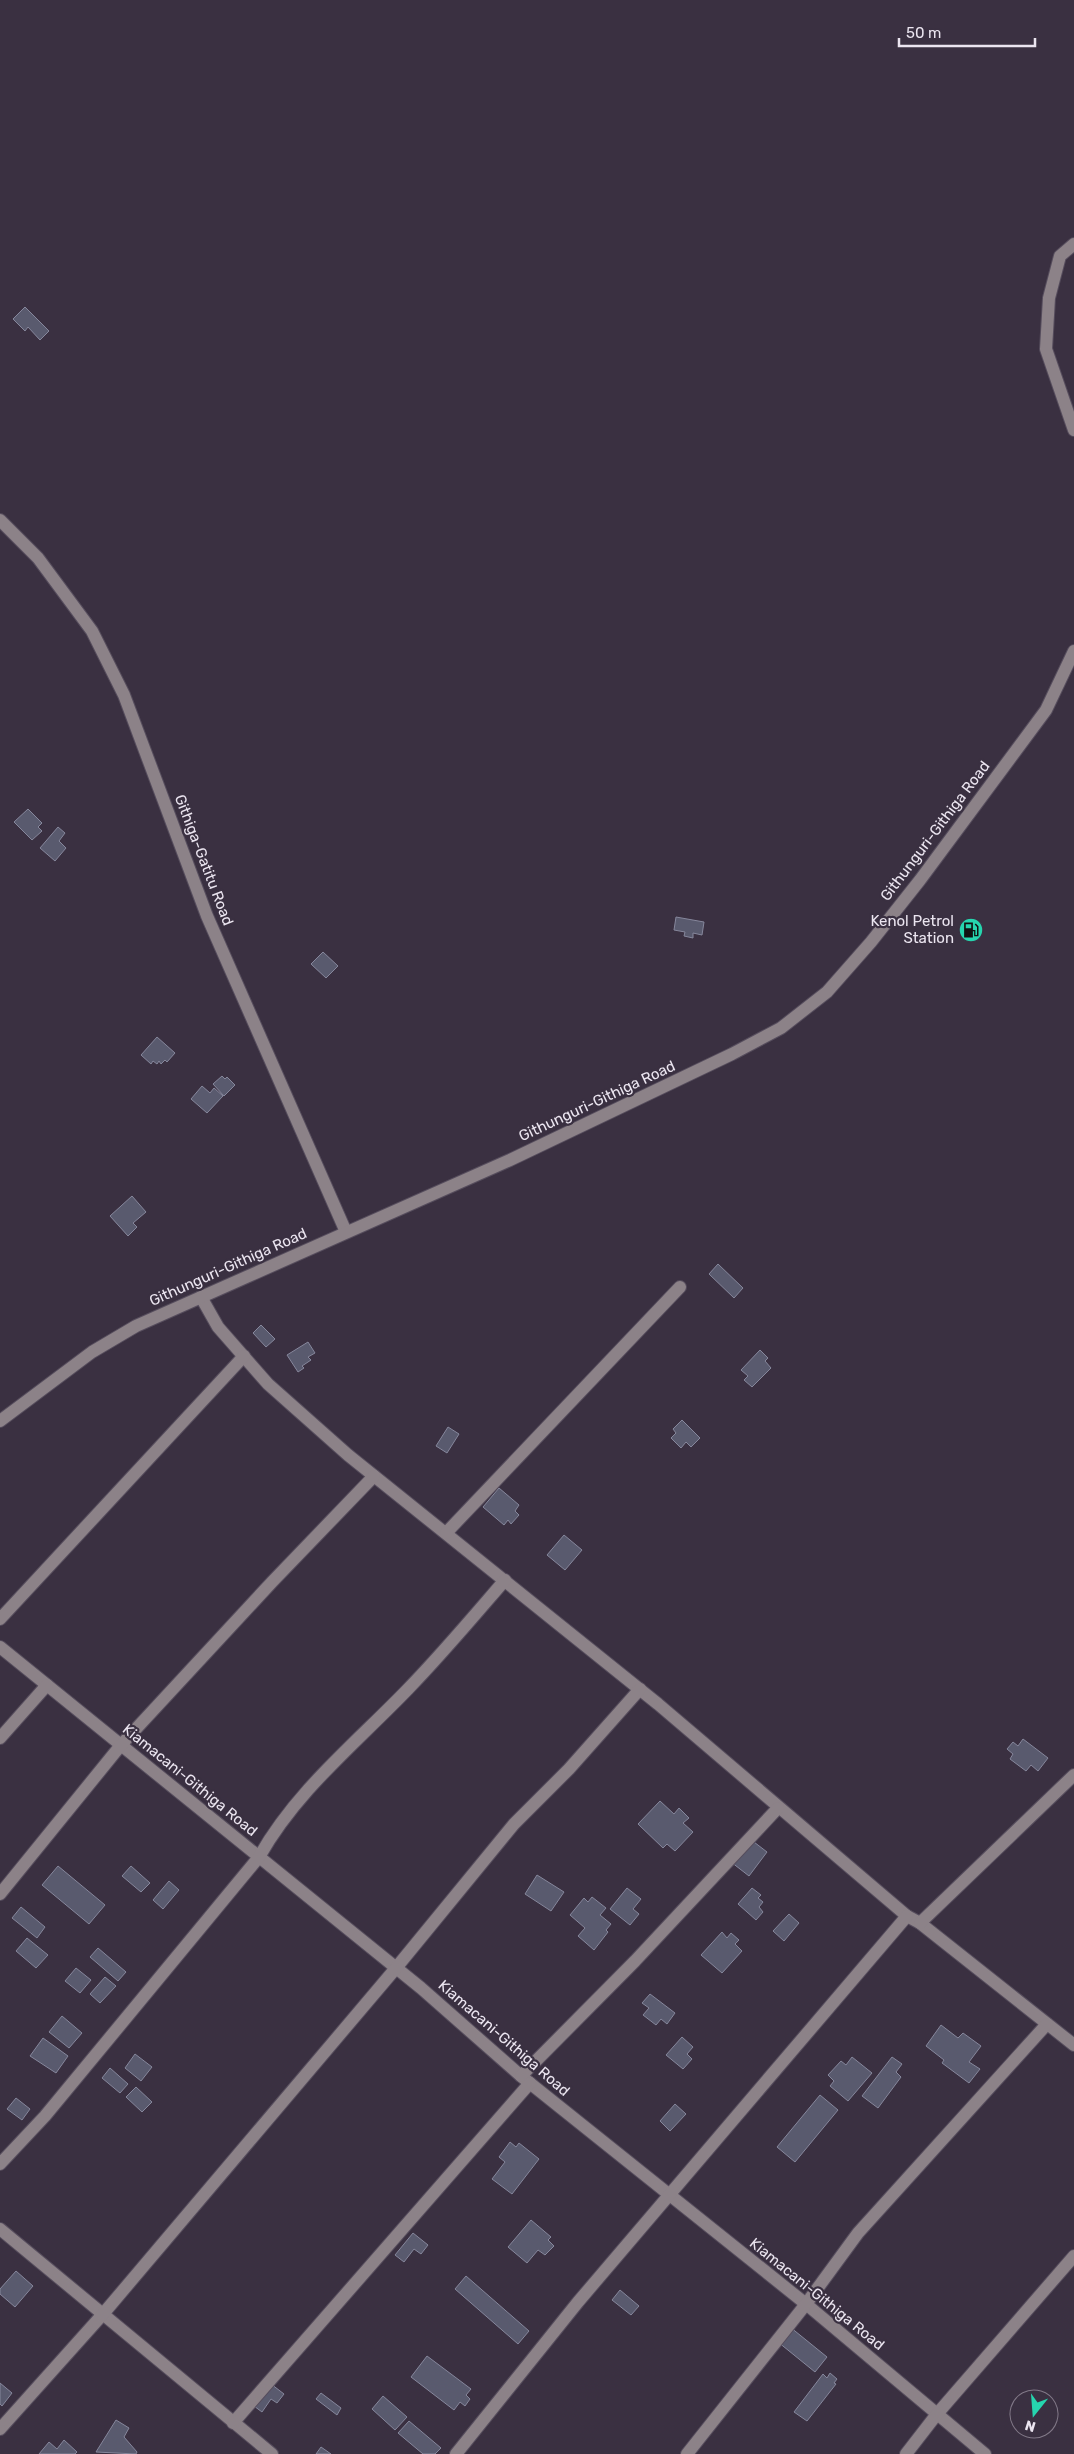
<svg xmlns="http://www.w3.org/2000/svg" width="1074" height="2454" font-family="Rubik,sans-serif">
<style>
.building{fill:#595a6e;stroke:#86879c}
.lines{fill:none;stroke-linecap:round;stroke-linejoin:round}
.minor-casing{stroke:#564d5d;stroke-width:14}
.minor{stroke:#8c8288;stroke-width:12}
.labels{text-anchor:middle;stroke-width:4.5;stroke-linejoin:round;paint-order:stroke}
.street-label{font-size:15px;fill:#ebe5f0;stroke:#3a3041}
.poi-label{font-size:15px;fill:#ebe5f0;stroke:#3a3041;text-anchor:end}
</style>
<rect width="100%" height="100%" fill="#3a3041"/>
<g class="building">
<path d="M25 307 49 331 40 340 28 327 25 331 13 319Z"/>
<path d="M28 809 42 823 38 827 42 831 32 840 14 822Z"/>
<path d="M58 827 65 833 59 841 66 848 55 861 40 848Z"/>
<path d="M676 917 704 922 702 935 693 933V938L684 936 685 932 674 930Z"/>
<path d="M323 952 338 966 326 978 311 964Z"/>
<path d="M157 1037 175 1053 167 1062 165 1060 161 1064 159 1061 157 1064 153 1061 151 1064 141 1055Z"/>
<path d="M222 1076 225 1079 227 1077 235 1085 224 1096 213 1084Z"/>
<path d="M202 1086 210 1093 214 1088 223 1096 207 1113 191 1099Z"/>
<path d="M132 1196 146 1212 133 1223 137 1227 128 1236 110 1216Z"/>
<path d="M718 1264 743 1288 734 1298 709 1274Z"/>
<path d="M261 1325 275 1339 266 1347 253 1333Z"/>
<path d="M308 1342 315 1353 308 1357 311 1360 302 1366 304 1368 298 1372 287 1355Z"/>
<path d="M760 1350 768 1358 765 1361 771 1368 752 1387 744 1380 748 1376 741 1370Z"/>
<path d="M682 1420 700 1438 691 1447 686 1442 681 1448 671 1438 676 1433 673 1429Z"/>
<path d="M448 1427 459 1434 447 1453 436 1446Z"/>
<path d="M499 1488 519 1505 515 1511 519 1515 511 1524 508 1520 504 1525 483 1507Z"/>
<path d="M564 1535 582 1550 565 1570 547 1555Z"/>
<path d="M1023 1739 1048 1758 1038 1771 1031 1765 1026 1771 1010 1759 1013 1754 1007 1749 1013 1742 1018 1746Z"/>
<path d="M660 1801 674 1814 679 1808 689 1818 683 1823 693 1832 675 1851 667 1844 663 1848 638 1824Z"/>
<path d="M746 1842 751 1846 754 1842 767 1852 749 1876 731 1862Z"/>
<path d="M58 1866 105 1905 89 1924 42 1885Z"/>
<path d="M131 1866 150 1883 141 1892 122 1876Z"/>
<path d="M537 1875 564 1892 551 1911 525 1894Z"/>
<path d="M169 1881 179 1890 163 1909 153 1900Z"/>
<path d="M627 1888 641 1899 633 1909 639 1914 630 1925 610 1909Z"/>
<path d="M752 1888 761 1895 758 1898 763 1902 759 1907 763 1912 756 1920 738 1904Z"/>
<path d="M592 1897 606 1908 600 1915 611 1924 606 1930 608 1932 594 1950 578 1936 585 1928 570 1915 584 1898 588 1902Z"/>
<path d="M21 1907 45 1927 37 1938 12 1918Z"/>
<path d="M789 1914 799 1923 784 1941 773 1931Z"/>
<path d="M722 1932 727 1938 731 1933 739 1940 735 1944 742 1951 722 1973 701 1955Z"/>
<path d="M27 1938 48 1955 36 1968 16 1951Z"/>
<path d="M98 1948 126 1972 118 1981 90 1957Z"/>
<path d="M76 1968 91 1980 80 1993 65 1981Z"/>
<path d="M105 1977 116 1986 100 2003 90 1994Z"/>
<path d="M650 1994 675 2013 667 2024 661 2019 656 2025 643 2015 649 2008 642 2003Z"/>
<path d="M62 2016 82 2033 69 2048 49 2032Z"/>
<path d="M941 2025 958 2038 963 2033 981 2046 969 2062 980 2069 969 2083 942 2063 944 2060 926 2046Z"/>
<path d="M682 2037 693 2047 687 2054 692 2059 683 2069 666 2055Z"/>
<path d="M43 2038 68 2056 56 2073 30 2056Z"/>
<path d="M135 2054 152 2067 141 2081 125 2068Z"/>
<path d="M852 2057 872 2073 848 2101 830 2086 834 2081 828 2075 841 2061 846 2065Z"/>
<path d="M892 2057 902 2064 896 2072 901 2077 878 2108 862 2096Z"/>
<path d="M110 2068 128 2084 120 2093 102 2078Z"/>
<path d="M136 2087 152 2102 142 2112 126 2097Z"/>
<path d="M820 2095 838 2110 795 2162 777 2147Z"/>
<path d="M16 2098 30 2109 22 2120 7 2109Z"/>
<path d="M675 2104 686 2114 670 2131 660 2121Z"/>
<path d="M510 2142 516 2147 519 2143 539 2159 512 2194 492 2179 505 2162 499 2157Z"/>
<path d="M531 2220 551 2237 548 2240 554 2246 545 2255 538 2250 527 2263 508 2247Z"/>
<path d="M413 2233 428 2245 421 2254 414 2249 404 2262 395 2255Z"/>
<path d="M16 2271 33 2286 15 2307 0 2294V2289Z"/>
<path d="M466 2276 529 2331 518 2344 455 2289Z"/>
<path d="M620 2290 639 2306 631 2315 612 2300Z"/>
<path d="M790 2327 827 2357 815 2372 778 2342Z"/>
<path d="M427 2356 471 2389 466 2395 470 2399 465 2406 460 2402 454 2410 411 2377Z"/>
<path d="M830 2373 837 2379 834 2383 836 2384 807 2421 794 2412 823 2374 827 2378Z"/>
<path d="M0 2383 12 2393 2 2406 0 2404Z"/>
<path d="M271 2384 284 2394 277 2403 271 2399 262 2412 254 2406Z"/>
<path d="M321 2393 341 2408 337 2415 316 2399Z"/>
<path d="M383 2396 407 2417 395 2430 372 2409Z"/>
<path d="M116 2420 129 2428 124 2437 137 2452 136 2454 96 2452Z"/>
<path d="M409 2421 441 2448 435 2454H423L398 2433Z"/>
<path d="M64 2440 77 2452 75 2454H39L49 2442 57 2449Z"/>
<path d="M321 2447 331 2454H316Z"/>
</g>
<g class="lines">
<g class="minor-casing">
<g id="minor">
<path d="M1074 244 1060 256 1049 298 1046 349 1074 430"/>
<path d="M0 520 38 558 92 631 124 695 207 916 346 1232"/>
<path d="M201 1297 218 1327 268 1384 348 1455 658 1704 907 1916 920 1923 1074 2045"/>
<path d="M0 1421 92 1352 136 1326 510 1160 732 1054 781 1028 827 992 871 942 920 880 1046 710 1074 651"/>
<path d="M446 1533 680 1287"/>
<path d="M0 1619 244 1356"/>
<path d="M0 1647 421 1988 521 2076 806 2304 985 2454"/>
<path d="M0 1738 47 1685"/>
<path d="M0 1894 121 1745 272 1582 374 1476"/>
<path d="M920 1923 1074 1775"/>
<path d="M521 2076 635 1961 778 1808"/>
<path d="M0 2164 45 2116 259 1857C297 1790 355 1744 408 1689 442 1654 473 1617 505 1580"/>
<path d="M0 2229 272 2454"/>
<path d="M233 2423 530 2083"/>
<path d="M0 2429 103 2314 396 1968 514 1824 569 1769 640 1689"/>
<path d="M456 2454 578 2302 907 1916"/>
<path d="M687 2454 806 2304 858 2233 1047 2024"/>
<path d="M906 2454 937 2414 1074 2256"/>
</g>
</g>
<use href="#minor" class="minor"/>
</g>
<defs>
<g id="fuel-disc" transform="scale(1.25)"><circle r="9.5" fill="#26d5ae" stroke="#3a3041"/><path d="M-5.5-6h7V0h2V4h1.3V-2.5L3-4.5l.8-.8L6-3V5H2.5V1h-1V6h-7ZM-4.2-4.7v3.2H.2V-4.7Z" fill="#111"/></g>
</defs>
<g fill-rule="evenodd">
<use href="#fuel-disc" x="971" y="930"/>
</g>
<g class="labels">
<g class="street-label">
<text transform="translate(935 831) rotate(-53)" y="5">Githunguri-Githiga Road</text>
<text transform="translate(204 860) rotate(69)" y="5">Githiga-Gatitu Road</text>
<text transform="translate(597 1101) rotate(-25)" y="5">Githunguri-Githiga Road</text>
<text transform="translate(228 1267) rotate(-24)" y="5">Githunguri-Githiga Road</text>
<text transform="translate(190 1780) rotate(39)" y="5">Kiamacani-Githiga Road</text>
<text transform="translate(504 2038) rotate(41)" y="5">Kiamacani-Githiga Road</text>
<text transform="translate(817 2294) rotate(39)" y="5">Kiamacani-Githiga Road</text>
</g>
<g class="poi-label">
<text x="954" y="926">Kenol Petrol<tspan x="954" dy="17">Station</tspan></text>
</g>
</g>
<g transform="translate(1034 2414) rotate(197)"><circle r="24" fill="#3a3041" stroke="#817887"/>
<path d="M0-4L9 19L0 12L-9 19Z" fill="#26d5ae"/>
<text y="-8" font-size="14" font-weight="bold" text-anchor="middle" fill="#ebe5f0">N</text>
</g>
<path d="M899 38v8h136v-8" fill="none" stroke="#ebe5f0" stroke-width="2.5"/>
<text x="906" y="38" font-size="15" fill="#ebe5f0" stroke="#3a3041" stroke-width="4" paint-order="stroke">50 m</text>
</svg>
